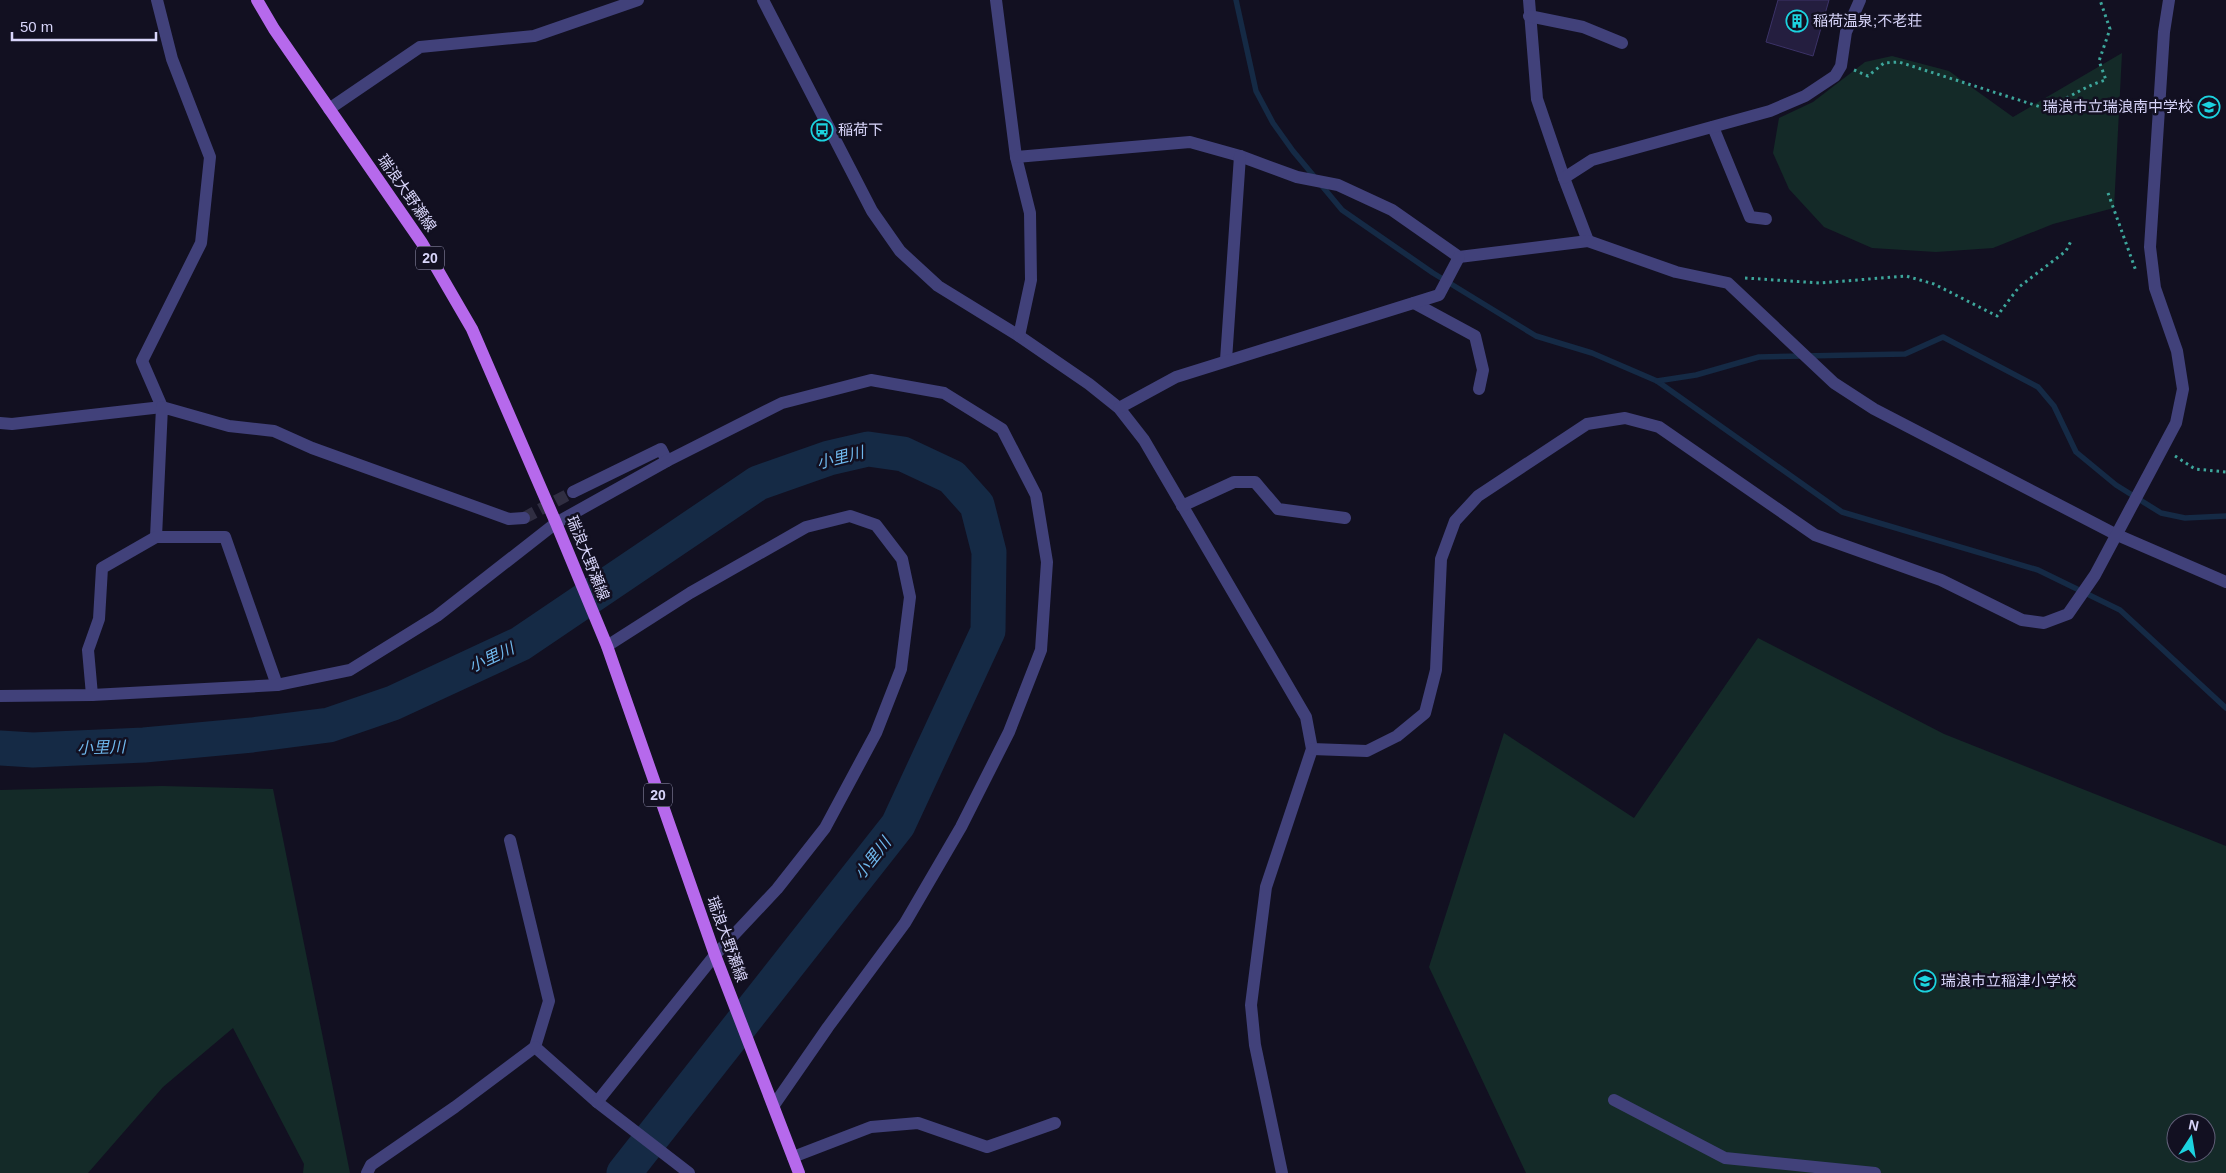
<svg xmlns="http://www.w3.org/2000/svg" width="2226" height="1173" font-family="Helvetica,'Noto Sans JP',sans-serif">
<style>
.green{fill:#142a28;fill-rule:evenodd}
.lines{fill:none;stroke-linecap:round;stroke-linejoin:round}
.stream{stroke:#152a45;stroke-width:5.5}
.river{stroke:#152a45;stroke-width:35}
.building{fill:#241e3f;stroke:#3c3368}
.minor-tunnel{stroke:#302e42;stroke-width:12;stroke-dasharray:12 6;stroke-linecap:butt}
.path{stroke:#3da69b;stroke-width:3;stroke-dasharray:2.5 4;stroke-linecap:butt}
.minor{stroke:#41417a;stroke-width:12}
.major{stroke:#b669ec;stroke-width:12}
.labels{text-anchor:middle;stroke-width:5;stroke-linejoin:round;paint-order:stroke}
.shield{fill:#121021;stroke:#9d9ab9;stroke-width:1}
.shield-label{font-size:14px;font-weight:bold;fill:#d8d5fa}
.poi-label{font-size:15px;fill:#d8d5fa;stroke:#121021;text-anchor:start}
.street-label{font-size:15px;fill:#d8d5fa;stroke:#121021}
.water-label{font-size:16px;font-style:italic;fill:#6fb8ed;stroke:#121021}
</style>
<rect width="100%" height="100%" fill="#121021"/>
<g class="green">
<path d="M2122 53 2114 208 2053 224 1993 248 1936 252 1872 248 1824 227 1789 189 1773 153 1779 118 1813 102 1865 62 1892 56 1949 71 2013 117Z"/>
<path d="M1758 638 1944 734 2226 846V1173H1526L1429 967 1504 733 1634 818ZM2176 1123H2206V1153H2176Z"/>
<path d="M162 786 273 789 350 1173H303L304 1164 233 1028 163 1087 88 1173H0V790Z"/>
</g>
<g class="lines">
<g class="stream">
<path d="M1236 0 1256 91 1273 123 1293 151 1342 210 1433 273 1536 336 1592 353 1657 381 1842 512 2038 570 2120 610 2226 708"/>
<path d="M1657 381 1696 375 1759 357 1905 354 1943 337 2038 387 2054 406 2076 452 2116 485 2161 513 2185 518 2226 516"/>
</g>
<path class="river" d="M0 748 33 750 144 745 252 735 329 725 393 703 520 644 758 483 829 458 868 449 903 454 952 477 977 505 989 552 988 631 898 825 624 1173"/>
</g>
<path class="building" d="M1778 0H1829L1813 56 1766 42Z"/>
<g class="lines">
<path class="minor-tunnel" d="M524 518 573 492"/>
<g class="path">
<path d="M1854 70 1868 76 1884 63 1899 62 2044 108C2066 101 2083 86 2106 80L2099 61 2110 29 2100 0"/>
<path d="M2108 193 2136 271"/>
<path d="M1745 278 1820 283 1906 276 1934 284 1997 316 2019 287 2066 251 2071 241"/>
<path d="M2175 456 2195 469 2226 472"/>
</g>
<g class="minor">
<path d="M763 0 872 211 900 251 938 286 1019 336 1089 384 1119 408 1144 440 1306 717 1312 749 1266 887 1251 1005 1255 1045 1282 1173"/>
<path d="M996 0 1016 157 1030 213 1031 280 1019 336"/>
<path d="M1529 0 1537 99 1564 178 1588 241"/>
<path d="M1529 16 1583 27 1622 43"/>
<path d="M329 109 420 47 534 36 638 0"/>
<path d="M1713 127 1750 217 1766 219"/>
<path d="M1016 157 1190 142 1240 156 1297 177 1338 185 1392 210 1459 257 1588 241 1676 272 1728 283 1834 383 1874 409 2115 534 2226 582"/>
<path d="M1564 178 1592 160 1770 111 1805 96 1835 76 1841 66 1846 32 1860 0"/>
<path d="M1414 303 1475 336 1483 370 1479 389"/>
<path d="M1226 360 1240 156"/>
<path d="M1119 408 1176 377 1439 295 1459 257"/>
<path d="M0 423 12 424 162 407 142 361 201 243 210 157 172 59 157 0"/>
<path d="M573 492 661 449 667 461"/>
<path d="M1182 506 1234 482H1255L1278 509 1345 518"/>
<path d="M156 537 162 407 229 426 274 431 312 448 509 519 524 518"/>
<path d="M92 695 88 650 99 619 102 568 156 537H225L277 685"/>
<path d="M0 696 92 695 277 685 350 670 437 616 556 523 667 461 782 403 871 380 944 393 1002 429 1036 495 1047 562 1041 650 1009 732 961 827 905 923 828 1027 774 1105"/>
<path d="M1312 749 1367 751 1397 736 1425 713 1436 670 1441 559 1455 521 1478 496 1587 424 1625 418 1659 427 1815 535 1941 580 2022 620 2044 623 2068 614 2095 575 2176 423 2183 389 2177 351 2155 288 2150 247 2164 32 2169 0"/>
<path d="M510 840 549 1001 535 1047 597 1102 689 1173"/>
<path d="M1614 1100 1725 1158 1875 1173"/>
<path d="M597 1102 715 955 777 889 825 828 876 733 901 669 910 597 902 559 876 525 850 516 806 527 690 593 607 646"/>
<path d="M793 1157 871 1127 918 1123 987 1147 1055 1123"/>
<path d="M367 1173 371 1165 455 1107 535 1047"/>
</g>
<path class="major" d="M257 0 274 29 422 243 472 329 556 523 607 646 715 955 799 1173"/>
</g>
<defs>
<g id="building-ring" transform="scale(1.125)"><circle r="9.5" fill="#121021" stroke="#1cd3df" stroke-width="1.5"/><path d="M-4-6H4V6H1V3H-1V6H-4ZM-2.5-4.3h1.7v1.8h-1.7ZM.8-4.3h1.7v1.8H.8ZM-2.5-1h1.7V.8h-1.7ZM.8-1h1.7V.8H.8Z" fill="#1cd3df"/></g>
<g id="school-ring" transform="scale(1.125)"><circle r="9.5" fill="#121021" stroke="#1cd3df" stroke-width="1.5"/><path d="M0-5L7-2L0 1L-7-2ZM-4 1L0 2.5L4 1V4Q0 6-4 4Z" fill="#1cd3df"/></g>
<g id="bus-ring" transform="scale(1.125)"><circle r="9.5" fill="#121021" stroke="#1cd3df" stroke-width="1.5"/><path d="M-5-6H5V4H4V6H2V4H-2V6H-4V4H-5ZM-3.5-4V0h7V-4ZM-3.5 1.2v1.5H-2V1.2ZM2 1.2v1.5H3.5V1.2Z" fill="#1cd3df"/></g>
</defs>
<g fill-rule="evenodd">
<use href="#building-ring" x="1797" y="21"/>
<use href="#school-ring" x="2209" y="107"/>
<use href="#bus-ring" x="822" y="130"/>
<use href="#school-ring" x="1925" y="981"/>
</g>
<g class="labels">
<g class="shield">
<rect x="416" y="246.5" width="28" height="23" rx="4"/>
<rect x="644" y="783.5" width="28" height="23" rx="4"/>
</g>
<g class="shield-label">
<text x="430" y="263">20</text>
<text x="658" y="800">20</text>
</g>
<g class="poi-label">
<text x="1813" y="26">稲荷温泉;不老荘</text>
<text x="2193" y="112" text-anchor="end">瑞浪市立瑞浪南中学校</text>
<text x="838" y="135">稲荷下</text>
<text x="1941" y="986">瑞浪市立稲津小学校</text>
</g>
<g class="street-label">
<text transform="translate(407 193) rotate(55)" y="5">瑞浪大野瀬線</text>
<text transform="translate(588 558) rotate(68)" y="5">瑞浪大野瀬線</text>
<text transform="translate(727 939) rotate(70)" y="5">瑞浪大野瀬線</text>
</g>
<g class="water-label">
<text transform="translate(840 457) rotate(-14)" y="6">小里川</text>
<text transform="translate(491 657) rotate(-25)" y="6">小里川</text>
<text transform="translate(101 747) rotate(-2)" y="6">小里川</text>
<text transform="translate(872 858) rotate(-52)" y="6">小里川</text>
</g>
</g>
<g transform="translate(2191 1138) rotate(12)"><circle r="24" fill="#121021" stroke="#615f78"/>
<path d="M0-4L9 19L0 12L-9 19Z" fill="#1cd3df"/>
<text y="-8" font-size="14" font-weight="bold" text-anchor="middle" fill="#d8d5fa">N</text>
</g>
<path d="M12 32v8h144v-8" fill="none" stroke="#d8d5fa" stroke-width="2.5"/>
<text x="20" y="32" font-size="15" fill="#d8d5fa" stroke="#121021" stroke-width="4" paint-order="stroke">50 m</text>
</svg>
